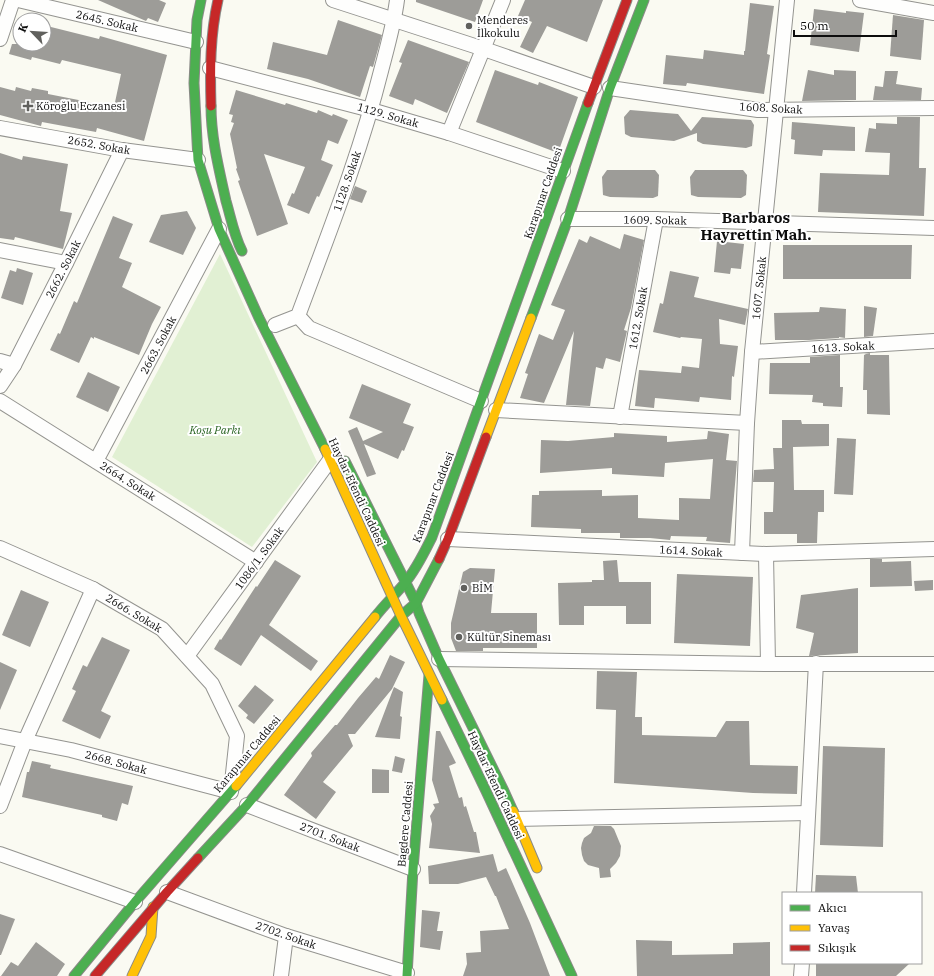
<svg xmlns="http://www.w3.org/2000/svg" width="934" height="976" font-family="'IBM Plex Serif',serif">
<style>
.green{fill:#e1f0d3}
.building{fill:#9d9c98}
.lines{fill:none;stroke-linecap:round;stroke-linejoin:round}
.street-casing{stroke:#949490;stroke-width:16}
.fast-casing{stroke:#8a8a87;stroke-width:11}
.slow-casing{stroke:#8a8a87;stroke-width:11}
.jam-casing{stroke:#8a8a87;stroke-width:11}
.street{stroke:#fefefd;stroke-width:14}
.fast{stroke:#4caf50;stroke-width:9}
.slow{stroke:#ffc107;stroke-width:9}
.jam{stroke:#c62828;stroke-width:9}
.poi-dot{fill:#60605d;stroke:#fff;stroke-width:1.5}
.labels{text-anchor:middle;stroke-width:4;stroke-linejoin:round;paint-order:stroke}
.poi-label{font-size:11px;fill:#0d0d0d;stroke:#fff;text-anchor:start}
.street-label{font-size:11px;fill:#0d0d0d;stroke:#fff}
.park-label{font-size:11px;font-style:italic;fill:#276220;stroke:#fff}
.district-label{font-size:15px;font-weight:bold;fill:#0d0d0d;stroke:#fff}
</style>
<rect width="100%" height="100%" fill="#fafaf2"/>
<path class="green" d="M220 254 317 462 252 547 112 457Z"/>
<g class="building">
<path d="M98 0H159L166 3 158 22 148 18 146 21Z"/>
<path d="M416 0H483L475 22 416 2Z"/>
<path d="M525 0H603L587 42 547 26 533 53 520 47 532 22 518 16Z"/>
<path d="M750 3 774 6 767 54 770 55 764 94 687 83 686 86 663 84 666 55 703 59 704 50 744 55V51H745Z"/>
<path d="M814 9 846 13V11L864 13 859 52 810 45Z"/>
<path d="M893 15 924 20 921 60 890 56Z"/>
<path d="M338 20 382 35 373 67 370 66 360 97 308 79 267 69 273 42 327 55Z"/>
<path d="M47 26 99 39 100 36 167 55 144 141 97 128 96 132 42 122 41 126 0 115V87L15 91 16 87 31 91 32 88 48 91V94L114 107 121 74 62 60 60 64 32 57 31 60 9 54 12 44H44V36Z"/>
<path d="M408 40 469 62 447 113 415 99 413 105 389 96 402 63 399 62Z"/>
<path d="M495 70 538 85 539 82 578 97 558 153 476 122Z"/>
<path d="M808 70 834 75V70L856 71V100L802 101Z"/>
<path d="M885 71H898L896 84 922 88 921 100H873L875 86 883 87Z"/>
<path d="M236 90 285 105 286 103 317 113 318 110 332 116 333 114 348 120 338 144 328 140 321 160 333 165 319 197 317 196 309 214 287 205 292 193 294 194 305 167 264 154 288 224 257 236 238 181 240 180 236 169 237 168 230 134 234 123 231 122 233 115 229 114Z"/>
<path d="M630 110 678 114 691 131 702 117 751 120 754 125 752 146 746 148 703 144 697 141V133L674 141 631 137 625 134 624 117Z"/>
<path d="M897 117H920L919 168H926L924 216 818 212 820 173 889 175 890 153 865 152 869 128 876 129V123L897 124Z"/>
<path d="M792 122 855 127V151L823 150 822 156 794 154 795 140 791 139Z"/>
<path d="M0 153 22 160 23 156 68 164 60 211 72 213 63 249 15 237 14 240 0 238Z"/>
<path d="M607 170H655L659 175 658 196 653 198 610 197 603 195 602 177Z"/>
<path d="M695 170H743L747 175 746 195 741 198 698 197 691 195 690 177Z"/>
<path d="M355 186 367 191 362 203 350 199Z"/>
<path d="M187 211 196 228 183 255 149 242 161 215Z"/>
<path d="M113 216 133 224 119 258 132 263 122 287 161 307 152 324 139 355 94 337V339L91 337 79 363 50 350 58 333 60 334 74 301 77 303Z"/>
<path d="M624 234 644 240 631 308 624 330 627 331 620 362 606 358 603 369 596 367 590 406 566 405 574 331 544 403 520 398 528 374 525 373 539 334 553 340 565 310 551 305 579 239 587 243 590 236 620 249Z"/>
<path d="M717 241 744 244 741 269 731 268 730 274 714 272Z"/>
<path d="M783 245H912L911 279H783Z"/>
<path d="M17 268 33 273 23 305 1 298 10 270 16 272Z"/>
<path d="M670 271 699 277 694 297 748 309 745 325 719 319 720 344 738 346 734 377 732 376 731 400 700 397 699 402 655 398 654 408 635 406 639 370 681 373 682 366 699 368 702 339 681 337 680 338 653 332 660 303 663 304Z"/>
<path d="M864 306 877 308 873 336 864 337Z"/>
<path d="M820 307 846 309 845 338 839 337V338L809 340H775L774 313 819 312Z"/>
<path d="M870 353V355H889L890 415 867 414V390H863L864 355H866L864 354Z"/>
<path d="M840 355V387H843L842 407 823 406V403L812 402 813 395 769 394 770 363H810V357Z"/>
<path d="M88 372 120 387 108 412 76 397Z"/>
<path d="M362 384 411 404 403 423 414 427 404 451 402 450 398 459 364 444 376 474 367 477 348 431 357 427 363 441 383 432 349 418Z"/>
<path d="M782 420H801L802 424H829V446L793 447 794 490H824V512H818L817 543H797V534H764V512H773L774 482H753L754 470 774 469 773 448H782Z"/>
<path d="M708 431 729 434 726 460 737 461 730 543 706 541 707 537 671 536 670 540 650 538H620V533H581V529L531 527 532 495H539V491L602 490V496L638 495V518L679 520V498L710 499 713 459 665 463 664 477 612 474V468L540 473 541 440 568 441 614 437V433L667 436V442L707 439Z"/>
<path d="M837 438 856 439 853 495 834 494Z"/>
<path d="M870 559H882V562L911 561 912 586 870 587Z"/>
<path d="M275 560 301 576 269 625 318 661 311 671 261 635 241 666 214 649 220 639 221 640 256 586 257 587Z"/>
<path d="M617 560 619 582H651V624H626V606H584V625H559L558 583 592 582V580H604L603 561Z"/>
<path d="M470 568 495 569 491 613H537V648H483V651H456L451 638V623L463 572Z"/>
<path d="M677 574 753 577 750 646 674 643Z"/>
<path d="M933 580V590L915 591 914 581Z"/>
<path d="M858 588V653L809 656 814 633 796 628 801 595Z"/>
<path d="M21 590 49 602 30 647 2 635Z"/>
<path d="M102 637 130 650 101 711 111 716 100 739 62 721 76 691 72 689 83 665 87 667Z"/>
<path d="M390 655 405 662 392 689 355 734H348L353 746 323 782 336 792 316 819 284 795 312 756 311 753 335 725H337L358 698 376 677 379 679Z"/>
<path d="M0 662 17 670 0 710Z"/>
<path d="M597 671 637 672 635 717H642V735L716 737 726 721H749L750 765 798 766 797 794 753 793 614 783 616 710 596 709Z"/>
<path d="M255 685 274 700 254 724 246 718 248 715 238 706Z"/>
<path d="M394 687 403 692 400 716 402 717 400 739 375 737Z"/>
<path d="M436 731H440L456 763 449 766 459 798 462 797 464 807 466 806 474 832H476L480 853 429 848 432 824 430 816 435 808 433 804 439 803 432 780Z"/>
<path d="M823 746 885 748 883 847 820 845Z"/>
<path d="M395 756 405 759 402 773 392 771Z"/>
<path d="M32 761 51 765 50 768 133 786 128 805 122 803 117 821 102 817V815L22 797 27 772H29Z"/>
<path d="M372 769 389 770V793H372Z"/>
<path d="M594 826H611L614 829 621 846 620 856 616 863 610 869 611 877 600 878 599 868 588 865 584 861 582 855 581 848 582 843 584 838 591 833Z"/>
<path d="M493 854 498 872 506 868 530 923 550 976H463L467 964 466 953 481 952 480 931 509 929 496 896H495L486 877 458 884H429L428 866Z"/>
<path d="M816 875 856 876 858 893H815Z"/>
<path d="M422 910 440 912 437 931H443L440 950 420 947Z"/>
<path d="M0 914 15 919 1 955H0Z"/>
<path d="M636 940 672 941V955L733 954V943L770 942V976H637Z"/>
<path d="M36 942 65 964 57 976H1L11 962 18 966Z"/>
<path d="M816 963H910L896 976H816Z"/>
</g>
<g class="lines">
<g class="street-casing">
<g id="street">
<path d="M18 0 196 42"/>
<path d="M333 0 484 49 594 87"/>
<path d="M860 0 934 13"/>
<path d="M0 39 13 0"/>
<path d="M210 68 371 110 449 133 563 171"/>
<path d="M610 88 758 110 934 108"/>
<path d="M0 128 122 150 198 160"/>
<path d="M449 133 503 0"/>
<path d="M568 219H656L934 228"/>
<path d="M0 250 66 263"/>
<path d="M298 316 309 328 481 401"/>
<path d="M275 325 298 316C328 235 360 155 381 71 387 48 394 24 397 0"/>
<path d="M752 352 934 341"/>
<path d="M0 361 14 365"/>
<path d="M0 386 14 365 66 263 122 150"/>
<path d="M0 401 256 562"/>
<path d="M496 410 747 423"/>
<path d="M620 417 656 219"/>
<path d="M96 461 219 229"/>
<path d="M448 539 766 554 934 549"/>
<path d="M0 548 93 589 162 629 212 684 237 736 231 792 71 750 0 736"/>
<path d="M742 553 747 423 752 352 787 0"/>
<path d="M766 554 768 664"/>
<path d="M187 656 330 460"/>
<path d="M439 659 768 664H934"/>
<path d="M247 805 413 869"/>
<path d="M0 806 25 741 93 589"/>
<path d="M515 819 808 813"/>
<path d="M0 854 135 902"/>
<path d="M167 892 286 936 407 973"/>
<path d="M804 893 816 663"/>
<path d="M281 976 286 936"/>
<path d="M801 976 802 963"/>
</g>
</g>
<g class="fast-casing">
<g id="fast">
<path d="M201 0 197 20 194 83 198 160 219 229 259 318 325 449"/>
<path d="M211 106C211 138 219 169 226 201 231 218 234 235 242 251"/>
<path d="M531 318 568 219 610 88 644 0"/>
<path d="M345 461 416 603 419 613 439 659 504 791 513 811"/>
<path d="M375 617C384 605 395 595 404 584 416 570 424 553 432 537L588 103"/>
<path d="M442 700 486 791 572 976"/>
<path d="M198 858 247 805 401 616 416 603 439 559"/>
<path d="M74 976 135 902 236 786"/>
<path d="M407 976 413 869 429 675"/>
</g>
</g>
<g class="slow-casing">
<g id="slow">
<path d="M486 437 531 318"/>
<path d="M325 449 401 616 442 700"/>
<path d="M236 786 375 617"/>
<path d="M513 811 537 868"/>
<path d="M132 976 151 936 153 907"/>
</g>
</g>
<g class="jam-casing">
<g id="jam">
<path d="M588 103 627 0"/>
<path d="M211 106C210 70 210 35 218 0"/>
<path d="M439 559 448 539 486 437"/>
<path d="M95 976 167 892 198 858"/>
</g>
</g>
<use href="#street" class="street"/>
<use href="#fast" class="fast"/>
<use href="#slow" class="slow"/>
<use href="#jam" class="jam"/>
</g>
<g class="poi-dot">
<circle cx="469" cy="26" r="4"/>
<path d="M26 100h4v4h4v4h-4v4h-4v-4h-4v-4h4z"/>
<circle cx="464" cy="588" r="4"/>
<circle cx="459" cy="637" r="4"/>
</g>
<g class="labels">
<g class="poi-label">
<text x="477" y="24">Menderes<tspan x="477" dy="13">İlkokulu</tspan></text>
<text x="36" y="110">Köroğlu Eczanesi</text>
<text x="472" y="592">BİM</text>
<text x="467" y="641">Kültür Sineması</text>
</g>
<g class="street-label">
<text transform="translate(107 21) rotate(13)" y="4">2645. Sokak</text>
<text transform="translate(771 108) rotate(3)" y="4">1608. Sokak</text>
<text transform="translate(388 115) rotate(16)" y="4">1129. Sokak</text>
<text transform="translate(99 145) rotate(10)" y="4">2652. Sokak</text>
<text transform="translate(347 181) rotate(-71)" y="4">1128. Sokak</text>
<text transform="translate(543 193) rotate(-71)" y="4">Karapınar Caddesi</text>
<text transform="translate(655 220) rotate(1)" y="4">1609. Sokak</text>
<text transform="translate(63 269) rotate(-63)" y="4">2662. Sokak</text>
<text transform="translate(759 288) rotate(-84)" y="4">1607. Sokak</text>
<text transform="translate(638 318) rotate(-80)" y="4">1612. Sokak</text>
<text transform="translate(158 345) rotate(-62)" y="4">2663. Sokak</text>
<text transform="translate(843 347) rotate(-3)" y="4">1613. Sokak</text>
<text transform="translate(128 481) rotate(32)" y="4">2664. Sokak</text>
<text transform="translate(357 492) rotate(65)" y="4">Haydar Efendi Caddesi</text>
<text transform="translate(433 497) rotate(-69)" y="4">Karapınar Caddesi</text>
<text transform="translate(691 551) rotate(3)" y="4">1614. Sokak</text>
<text transform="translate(259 558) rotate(-54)" y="4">1086/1. Sokak</text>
<text transform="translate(134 613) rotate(31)" y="4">2666. Sokak</text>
<text transform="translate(247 754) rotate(-50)" y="4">Karapınar Caddesi</text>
<text transform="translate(116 762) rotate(15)" y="4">2668. Sokak</text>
<text transform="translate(496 785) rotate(65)" y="4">Haydar Efendi Caddesi</text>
<text transform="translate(405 824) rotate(-85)" y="4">Bagdere Caddesi</text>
<text transform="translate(330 837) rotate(21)" y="4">2701. Sokak</text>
<text transform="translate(286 935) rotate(19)" y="4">2702. Sokak</text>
</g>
<g class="park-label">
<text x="215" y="434">Koşu Parkı</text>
</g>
<g class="district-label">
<text x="756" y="223">Barbaros<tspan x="756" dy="17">Hayrettin Mah.</tspan></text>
</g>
</g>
<rect x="782" y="892" width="140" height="72" fill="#ffffff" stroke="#9e9e9e"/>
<rect x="790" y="905" width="20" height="6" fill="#4caf50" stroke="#9e9e9e"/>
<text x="818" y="912" font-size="12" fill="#0d0d0d">Akıcı</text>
<rect x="790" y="925" width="20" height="6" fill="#ffc107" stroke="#9e9e9e"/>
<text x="818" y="932" font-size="12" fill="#0d0d0d">Yavaş</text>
<rect x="790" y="945" width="20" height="6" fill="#c62828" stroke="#9e9e9e"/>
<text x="818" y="952" font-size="12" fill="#0d0d0d">Sıkışık</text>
<g transform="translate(32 32) rotate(295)"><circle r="19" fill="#ffffff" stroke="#9e9e9e"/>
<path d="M0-3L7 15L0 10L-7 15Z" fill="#60605d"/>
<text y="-6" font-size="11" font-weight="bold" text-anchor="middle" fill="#0d0d0d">K</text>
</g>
<path d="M794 30v6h102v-6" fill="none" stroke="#0d0d0d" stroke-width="2"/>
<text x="800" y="30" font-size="12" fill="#0d0d0d" stroke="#ffffff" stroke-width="3" paint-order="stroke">50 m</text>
</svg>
